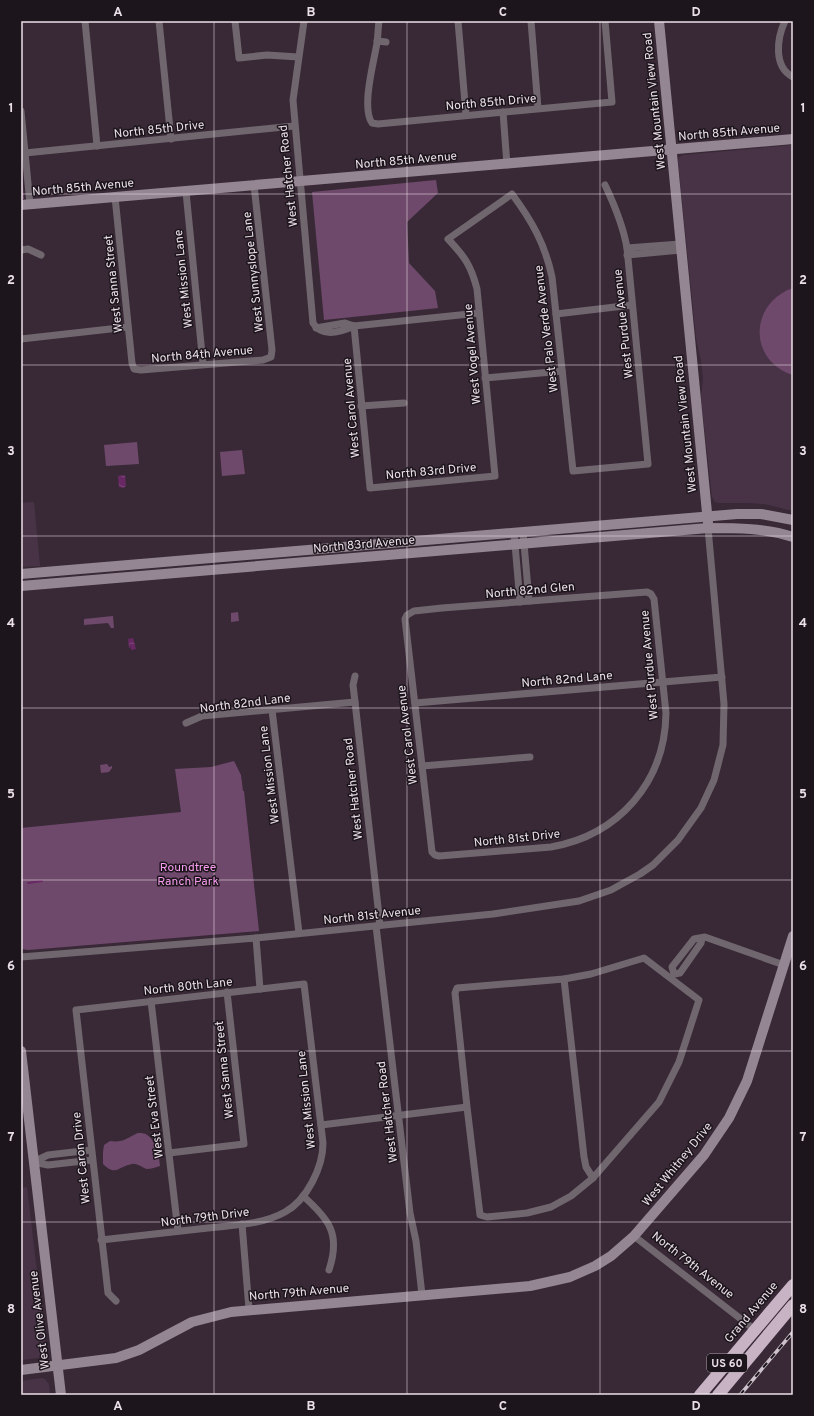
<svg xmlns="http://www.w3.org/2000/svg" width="814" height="1416" font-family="Overpass,sans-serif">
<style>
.built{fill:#483346}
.green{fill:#6f496b}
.water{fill:url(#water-waves)}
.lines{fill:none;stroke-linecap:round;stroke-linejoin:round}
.stream{stroke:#672863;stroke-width:2}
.street{stroke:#70676e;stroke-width:7}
.secondary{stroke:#948692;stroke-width:10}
.highway{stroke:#c8b3c5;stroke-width:12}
.rail-casing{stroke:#cdc1cb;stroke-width:3.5}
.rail{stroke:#1c151b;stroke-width:2;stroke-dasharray:6;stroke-linecap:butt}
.grid{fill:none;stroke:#ebe0e9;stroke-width:1;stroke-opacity:0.55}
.labels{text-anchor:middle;stroke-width:3;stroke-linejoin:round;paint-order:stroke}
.shield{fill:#1c151b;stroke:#ada3ab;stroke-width:1}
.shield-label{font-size:11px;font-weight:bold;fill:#ebe0e9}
.street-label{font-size:12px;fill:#ebe0e9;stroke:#1c151b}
.park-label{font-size:12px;fill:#f99def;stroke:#1c151b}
.neatline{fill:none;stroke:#ebe0e9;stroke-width:1.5}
.grid-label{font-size:13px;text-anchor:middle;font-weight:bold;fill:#ebe0e9}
</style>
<defs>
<pattern id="water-waves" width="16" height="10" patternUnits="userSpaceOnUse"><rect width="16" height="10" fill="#672863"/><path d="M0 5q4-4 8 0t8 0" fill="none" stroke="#7d4779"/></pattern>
</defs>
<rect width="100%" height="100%" fill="#392937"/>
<g class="built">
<path d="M793 145V511L764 504 748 503H719L715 502 712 497 701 398 703 379 701 361 696 338 678 161 679 157 683 155Z"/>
<path d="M34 502 40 566 21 567V503Z"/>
<path d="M27 1187 46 1348 45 1353 43 1356 38 1358 21 1360V1188Z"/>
<path d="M42 1378 45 1379 49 1384 50 1395H21V1381Z"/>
</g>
<g class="green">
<path d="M21 161 24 199H21Z"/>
<path d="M436 180 438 193 407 222 409 263 435 291 438 308 324 320 312 192Z"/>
<path d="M793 288V375C748 361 749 303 793 288Z"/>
<path d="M137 442 139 464 106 466 104 445Z"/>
<path d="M242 450 245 474 222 476 220 452Z"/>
<path d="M238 612 239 621 231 622V613Z"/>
<path d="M113 616 114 628H111L108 623 84 625V619Z"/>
<path d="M234 761 241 775 243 791H244L259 931 28 950 21 949V828L181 812 175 769 211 767Z"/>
<path d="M107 764 109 767 112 766V768L109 772 101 773 100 765Z"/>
<path d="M138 1133C140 1133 145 1133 147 1135 155 1139 160 1159 160 1166 156 1167 151 1169 147 1169 142 1168 138 1163 132 1164 119 1166 116 1177 103 1164V1152L104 1145 110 1141C123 1143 127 1138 138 1133Z"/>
</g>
<g class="water">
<path d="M125 475 126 486 123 488 119 487 118 476Z"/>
<path d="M133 638 136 649 131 650V647L129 648 128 639Z"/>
</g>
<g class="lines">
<path class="stream" d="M28 883 42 881"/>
<g class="street">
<path d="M85 21 97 146"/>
<path d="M159 21 171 139"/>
<path d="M235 21 239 58 267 55 298 57"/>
<path d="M304 21 293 100 313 323C322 338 341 332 354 326L479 313"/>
<path d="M379 21C378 28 378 36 377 43 374 61 361 108 372 123L378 124 612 102 605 21"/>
<path d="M458 21 466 115"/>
<path d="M531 21 538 108"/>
<path d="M785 21C777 38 773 67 793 77"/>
<path d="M377 41 386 42"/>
<path d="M21 111 30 204"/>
<path d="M503 112 507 165"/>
<path d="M25 153 294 126"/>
<path d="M186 192 203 364"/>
<path d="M115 197 132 363 134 369 141 370 263 360 271 357 272 350 254 185"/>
<path d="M627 248 680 244"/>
<path d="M21 250 28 249 41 255"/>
<path d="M627 255 681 250"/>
<path d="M556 314 632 305"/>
<path d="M354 326 370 488 495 476 477 289C471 265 464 256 448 239L512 194C532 221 545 244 552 277L573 471 648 464 627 248C623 225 615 206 605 185"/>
<path d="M316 328 345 323 354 326"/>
<path d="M21 339 128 327"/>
<path d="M485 378 562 371"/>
<path d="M361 406 404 403"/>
<path d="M523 532 529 601"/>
<path d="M514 533 520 602"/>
<path d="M647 592 651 594 654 599 666 713C665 782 619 835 551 847L439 856 435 855 432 852 405 619 407 615 414 611 442 608Z"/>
<path d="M355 676 353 685 355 702 380 925"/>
<path d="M415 703 722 677"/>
<path d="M272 710 299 933"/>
<path d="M186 723 202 716 355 702"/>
<path d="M422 766 530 757"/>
<path d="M376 926 410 1213 416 1241 422 1295"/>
<path d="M256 938 260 989"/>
<path d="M702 938 701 943 680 973 674 974 672 967 694 939 705 937 784 965"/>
<path d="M21 957 256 938 493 914 579 901 611 890 640 874 653 865 678 840 701 808 714 780 723 745 724 704 708 528"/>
<path d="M564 979 584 1157 586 1167 593 1178"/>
<path d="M151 1001 178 1231"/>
<path d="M321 1125 467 1107 455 993 457 988 564 979 591 974 644 958 699 1000 679 1062 659 1102 593 1178 571 1196 551 1207 527 1213 487 1217 480 1215 467 1107"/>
<path d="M169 1153 244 1144 227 992"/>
<path d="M33 1162 48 1155 91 1150"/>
<path d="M33 1162 48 1165 92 1160"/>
<path d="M303 1196C329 1219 341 1234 329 1270"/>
<path d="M242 1224 249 1309"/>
<path d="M634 1236 755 1330"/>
<path d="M101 1240C137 1236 172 1232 208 1228 233 1225 262 1225 285 1212 307 1200 323 1167 323 1143L304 984 76 1010 108 1293 116 1301"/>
</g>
<g class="secondary">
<path d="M659 21 708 523"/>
<path d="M21 205 793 139"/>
<path d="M21 574 737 514H761L793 520"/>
<path d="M21 586 708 528C737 528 765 528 793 537"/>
<path d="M21 1051 61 1395"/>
<path d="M21 1370 116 1358 139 1350 192 1322 231 1312 530 1286 570 1277 595 1266 611 1256 634 1236 704 1155 729 1118 747 1081 793 936"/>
</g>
<g class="highway">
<path d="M700 1395 793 1285"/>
<path d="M718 1395 793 1305"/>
</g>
<g class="rail-casing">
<path id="rail" d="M740 1395 793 1332"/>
</g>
<use href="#rail" class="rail"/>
</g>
<path class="grid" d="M214 21V1395M407 21V1395M600 21V1395M21 194H793M21 365H793M21 536H793M21 708H793M21 880H793M21 1051H793M21 1222H793"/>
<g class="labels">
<rect class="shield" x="707" y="1354" width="40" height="18" rx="3"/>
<g class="shield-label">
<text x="727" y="1367">US 60</text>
</g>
<g class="street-label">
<text transform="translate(654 101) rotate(-96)" y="4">West Mountain View Road</text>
<text transform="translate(491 102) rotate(-5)" y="4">North 85th Drive</text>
<text transform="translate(159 129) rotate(-6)" y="4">North 85th Drive</text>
<text transform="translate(729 132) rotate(-5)" y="4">North 85th Avenue</text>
<text transform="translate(406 160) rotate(-5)" y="4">North 85th Avenue</text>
<text transform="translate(288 176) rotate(-96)" y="4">West Hatcher Road</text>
<text transform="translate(83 187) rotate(-5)" y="4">North 85th Avenue</text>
<text transform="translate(253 272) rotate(-96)" y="4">West Sunnyslope Lane</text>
<text transform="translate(183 279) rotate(-96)" y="4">West Mission Lane</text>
<text transform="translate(113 284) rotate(-96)" y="4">West Sanna Street</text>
<text transform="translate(623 324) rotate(-96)" y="4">West Purdue Avenue</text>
<text transform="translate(546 329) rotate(-97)" y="4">West Palo Verde Avenue</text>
<text transform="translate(202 354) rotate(-5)" y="4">North 84th Avenue</text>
<text transform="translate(472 354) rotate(-95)" y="4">West Vogel Avenue</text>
<text transform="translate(351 408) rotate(-95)" y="4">West Carol Avenue</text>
<text transform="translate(685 424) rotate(-96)" y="4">West Mountain View Road</text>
<text transform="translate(431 471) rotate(-5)" y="4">North 83rd Drive</text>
<text transform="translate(364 544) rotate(-5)" y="4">North 83rd Avenue</text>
<text transform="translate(530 590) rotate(-5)" y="4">North 82nd Glen</text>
<text transform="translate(649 665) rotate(-95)" y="4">West Purdue Avenue</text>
<text transform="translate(567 679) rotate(-5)" y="4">North 82nd Lane</text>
<text transform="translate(245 703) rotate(-7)" y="4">North 82nd Lane</text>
<text transform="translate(407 735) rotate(-97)" y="4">West Carol Avenue</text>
<text transform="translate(269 775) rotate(-97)" y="4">West Mission Lane</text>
<text transform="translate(353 789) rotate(-96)" y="4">West Hatcher Road</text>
<text transform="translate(517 838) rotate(-6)" y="4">North 81st Drive</text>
<text transform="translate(372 915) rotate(-6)" y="4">North 81st Avenue</text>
<text transform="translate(188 986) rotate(-6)" y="4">North 80th Lane</text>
<text transform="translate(224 1070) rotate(-96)" y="4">West Sanna Street</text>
<text transform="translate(306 1100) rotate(-96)" y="4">West Mission Lane</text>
<text transform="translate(387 1112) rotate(-97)" y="4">West Hatcher Road</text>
<text transform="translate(154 1117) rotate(-97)" y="4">West Eva Street</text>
<text transform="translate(81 1158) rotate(-96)" y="4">West Caron Drive</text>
<text transform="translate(677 1164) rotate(-51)" y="4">West Whitney Drive</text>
<text transform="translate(205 1217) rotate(-7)" y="4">North 79th Drive</text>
<text transform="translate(693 1265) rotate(38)" y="4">North 79th Avenue</text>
<text transform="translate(299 1292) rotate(-5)" y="4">North 79th Avenue</text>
<text transform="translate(751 1312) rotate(-50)" y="4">Grand Avenue</text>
<text transform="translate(39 1320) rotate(-97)" y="4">West Olive Avenue</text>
</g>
<g class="park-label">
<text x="188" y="871">Roundtree<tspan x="188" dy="14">Ranch Park</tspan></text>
</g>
</g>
<rect width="814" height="1416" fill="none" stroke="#1c151b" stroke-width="44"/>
<rect x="22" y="22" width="770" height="1372" class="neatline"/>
<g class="grid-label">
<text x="118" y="16">A</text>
<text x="311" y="16">B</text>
<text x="503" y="16">C</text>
<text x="696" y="16">D</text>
<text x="11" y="112">1</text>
<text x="803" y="112">1</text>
<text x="11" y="284">2</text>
<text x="803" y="284">2</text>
<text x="11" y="455">3</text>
<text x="803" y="455">3</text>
<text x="11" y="627">4</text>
<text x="803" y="627">4</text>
<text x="11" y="798">5</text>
<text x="803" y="798">5</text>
<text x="11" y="970">6</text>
<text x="803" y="970">6</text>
<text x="11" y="1141">7</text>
<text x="803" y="1141">7</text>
<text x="11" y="1313">8</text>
<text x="803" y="1313">8</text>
<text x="118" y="1410">A</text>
<text x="311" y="1410">B</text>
<text x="503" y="1410">C</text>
<text x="696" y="1410">D</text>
</g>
</svg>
